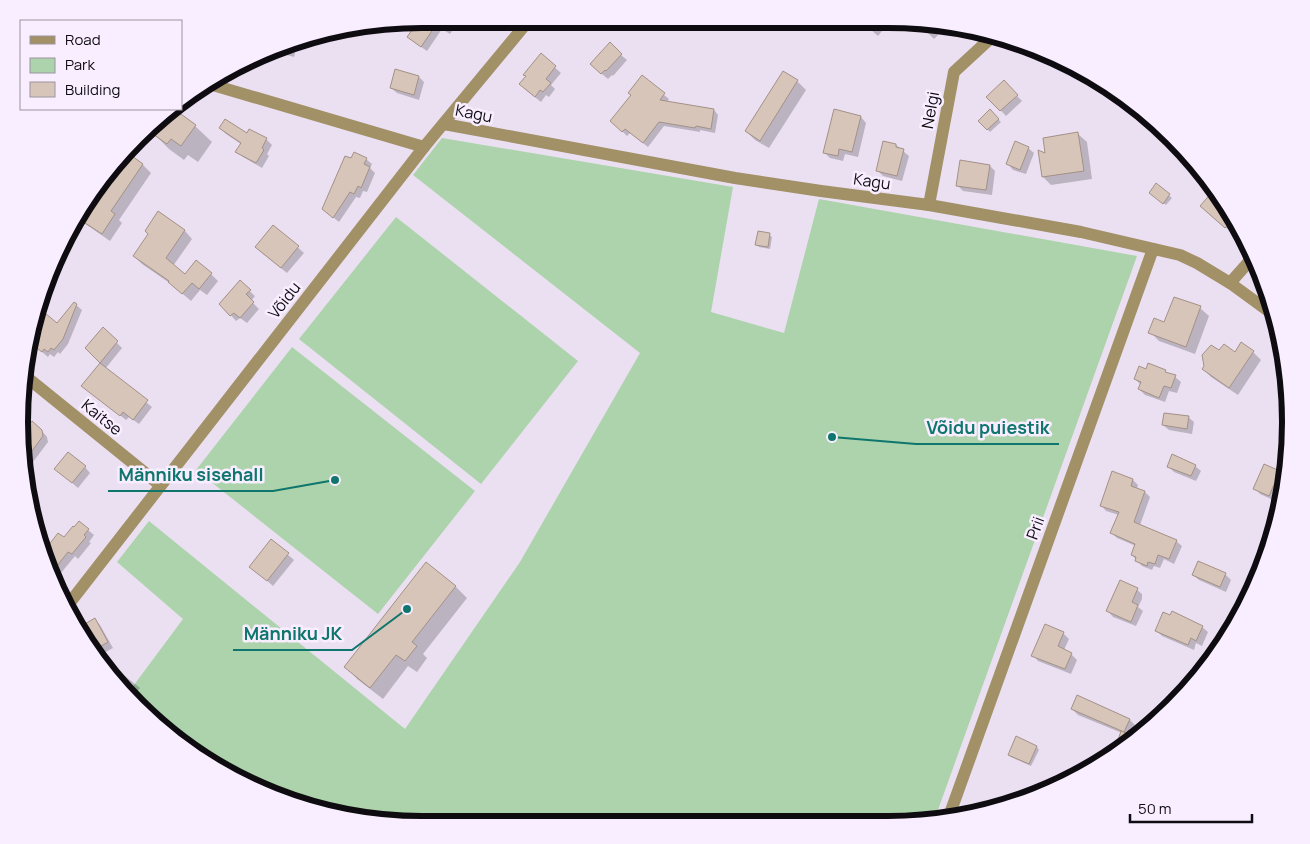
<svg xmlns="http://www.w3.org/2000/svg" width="1310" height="844" font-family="Manrope,sans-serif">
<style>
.green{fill:#acd3ab}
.shadow{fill:#0003}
.building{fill:#d8c5ba;stroke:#a39187}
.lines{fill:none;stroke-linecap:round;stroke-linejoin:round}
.minor{stroke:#a29067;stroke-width:12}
.labels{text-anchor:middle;stroke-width:5;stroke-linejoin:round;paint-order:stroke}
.street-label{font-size:16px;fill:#0f0c11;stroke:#f9eeff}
.rim{fill:none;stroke:#0f0c11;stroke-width:6}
.leader{fill:none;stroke:#0f766e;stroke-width:2}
.callout-dot{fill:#0f766e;stroke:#f9eeff;stroke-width:2}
.callout-label{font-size:18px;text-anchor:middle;font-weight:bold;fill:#0f766e;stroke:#f9eeff;stroke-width:5;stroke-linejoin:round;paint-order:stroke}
</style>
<rect width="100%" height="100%" fill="#ebe0f2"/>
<g class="green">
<path d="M442 138 733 187 711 312 784 333 819 199 1137 256 934 821 914 824 370 822 267 794 156 725 128 693 183 619 117 562 149 521 405 729 520 562 640 353 413 175Z"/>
<path d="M396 217 578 361 481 484 299 339Z"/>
<path d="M292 347 475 491 378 614 196 470Z"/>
</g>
<g class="shadow">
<path d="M422 19H460L450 34 442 29 427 51 414 42 409 37 418 24 413 20Z"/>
<path d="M862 22H889L878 36Z"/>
<path d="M917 22H941L949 24 934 39Z"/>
<path d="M297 39 298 41 294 57 287 55 291 41Z"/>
<path d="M288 42 285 55 271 51Z"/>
<path d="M541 55 561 73 551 85 555 89 549 97 546 95 541 102 526 90Z"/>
<path d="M621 55 627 60 613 76 612 75 608 79 597 70Z"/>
<path d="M784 73 797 81 806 90 769 148 755 140 746 131Z"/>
<path d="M419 77 424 82 419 100 397 93 391 88Z"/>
<path d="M642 77 669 99 667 102 714 110 718 115 715 133 700 130V132L664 126 648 147 630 133 627 136 612 121 632 95Z"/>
<path d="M1004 82 1022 101 1006 116 988 97Z"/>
<path d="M173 110 195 126 212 142 198 162 188 155 184 160 169 149 152 132 154 129 153 128Z"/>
<path d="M835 111 861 117 866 123 858 157 845 154 843 161 830 158 824 152Z"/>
<path d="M990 111 1001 122 990 132 980 121Z"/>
<path d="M220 128 266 139 272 145 267 154 269 156 262 168 243 157 237 151 241 144 226 134Z"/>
<path d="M1078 134 1087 142 1092 179 1051 185 1043 177Z"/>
<path d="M896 145 909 156 902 181 883 176 877 170Z"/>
<path d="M1028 148 1034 153 1026 174 1013 170 1008 164Z"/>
<path d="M127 154 143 165 151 173 119 220 122 223 110 241 84 223 79 219 117 162Z"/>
<path d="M366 159 372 164 370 168 375 173 367 192 363 191 360 198 356 197 339 222 329 214 352 160Z"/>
<path d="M990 166 995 171 992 195 963 191 957 185Z"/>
<path d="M1156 185 1172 198 1166 205 1153 195Z"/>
<path d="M1224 203 1238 225 1231 232 1207 212Z"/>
<path d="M158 213 185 231 192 239 173 266 185 276 211 274 218 281 207 295 200 290 191 301 171 284 142 264 134 256 149 234Z"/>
<path d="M274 226 304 253 287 273 262 253Z"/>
<path d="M769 235 772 237 770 249 759 247 757 245Z"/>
<path d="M240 282 255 296 251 301 259 309 247 323 240 318 236 321 221 304Z"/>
<path d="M76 305 82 310 68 344 60 354 58 352 54 357 50 354 48 357 30 342 32 332 46 315 58 324Z"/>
<path d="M1200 308 1209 316 1195 354 1159 341 1150 332 1165 324Z"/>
<path d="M103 329 122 348 105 369 152 407 139 424 129 417 126 420 83 386 101 363 87 348Z"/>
<path d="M1242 344 1253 352 1261 360 1238 395 1211 377 1203 369 1220 352 1235 354Z"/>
<path d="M1149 365 1175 377 1181 382 1177 393 1169 391 1165 402 1145 395 1139 389 1141 385 1135 379 1147 371Z"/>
<path d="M1188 417 1194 422 1192 434 1169 430 1163 425Z"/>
<path d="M1290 421 1289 449 1280 441Z"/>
<path d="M25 426 28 428 41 430 47 437 48 442 33 462 26 457 23 428Z"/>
<path d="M1168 466H1195L1201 471 1196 481 1174 472Z"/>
<path d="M1264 466 1280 472 1285 478 1275 501 1260 494 1255 488Z"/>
<path d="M85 467 90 473 78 488 56 469Z"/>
<path d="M1112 473 1133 480 1138 485 1137 489 1145 492 1150 497 1140 525 1176 541 1182 546 1174 564 1164 559 1160 568 1154 566 1152 570 1142 566 1132 555 1136 546 1117 538 1112 533 1119 515 1106 511 1101 505Z"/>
<path d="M88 530 94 535 89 542 91 543 78 559 75 556 56 579 44 552 58 535 64 539Z"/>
<path d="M272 541 294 560 273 586 257 572Z"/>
<path d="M426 564 456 587 467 598 423 654 427 658 417 672 408 666 383 699 357 679 346 667Z"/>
<path d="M1225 574 1231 580 1226 592 1199 580 1193 575Z"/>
<path d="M1136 589 1142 594V599L1138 607 1143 611 1136 626 1113 617 1108 611Z"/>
<path d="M1171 616 1202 627 1208 632 1202 646 1196 643 1194 650 1162 636 1156 630Z"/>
<path d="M95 620 100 625 113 648 104 653 100 648 97 650 91 644Z"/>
<path d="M1063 633 1069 639 1064 650 1071 654 1077 660 1071 674 1038 661 1033 655Z"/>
<path d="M106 661 140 688 132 698 118 682Z"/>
<path d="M1077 697 1130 720 1135 725 1130 736 1133 737 1136 740 1126 747 1121 745 1118 742 1122 733 1078 715 1072 709Z"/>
<path d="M1017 738 1037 747 1039 750 1031 766 1011 757 1009 755Z"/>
</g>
<g class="building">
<path d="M420 19H440L421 47 407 37Z"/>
<path d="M610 42 622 54 606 71 605 70 601 74 590 64Z"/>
<path d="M541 53 556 66 546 79 551 83 543 92 540 90 535 97 519 84 526 76 523 75Z"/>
<path d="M395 69 419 76 414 95 390 88Z"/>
<path d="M783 71 798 80 760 141 745 131Z"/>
<path d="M642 75 665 93 660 100 714 109 711 129 696 126 695 128 659 122 643 143 625 129 622 132 610 121 631 95 628 93Z"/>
<path d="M1004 80 1018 95 1000 111 986 97Z"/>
<path d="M174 109 196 125 181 146 171 139 167 144 150 132Z"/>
<path d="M834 109 861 116 852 152 839 149 838 156 823 153Z"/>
<path d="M990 109 999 119 987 130 978 121Z"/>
<path d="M225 119 247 133 249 129 267 138 262 148 264 150 256 163 235 152 241 143 219 128Z"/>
<path d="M1078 132 1084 171 1042 177 1038 150 1045 153 1043 138Z"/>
<path d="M883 141 896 144V147L904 149 897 176 876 171Z"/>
<path d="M1015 141 1029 147 1020 170 1006 164Z"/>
<path d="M354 152 367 158 364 164 370 167 361 188 358 186 354 194 350 192 333 218 322 209 345 156 351 158Z"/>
<path d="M128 153 143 164 111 211 115 214 102 234 79 219 90 198 113 167Z"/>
<path d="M960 160 990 165 986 190 956 186Z"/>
<path d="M1156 183 1170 194 1163 204 1149 193Z"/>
<path d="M1213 191 1222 199 1234 218 1225 228 1200 206Z"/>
<path d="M158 211 185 230 166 258 185 274 196 260 212 273 199 289 192 283 182 294 168 282 169 281 133 256 148 234 145 231Z"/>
<path d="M273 225 299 246 281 268 255 247Z"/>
<path d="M758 231 770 233 768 247 755 245Z"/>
<path d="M240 280 251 290 246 294 254 302 240 318 234 313 230 316 219 304Z"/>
<path d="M1174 297 1201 306 1186 347 1148 333 1154 318 1164 322Z"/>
<path d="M74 302 77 304 63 339 54 350 51 348 48 352 44 349 42 352 30 343 33 329 45 313 57 323Z"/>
<path d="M103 327 118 341 100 363 85 348Z"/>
<path d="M1241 342 1254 351 1229 388 1202 369 1204 366 1202 355 1211 345 1219 350 1224 344 1235 352Z"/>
<path d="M100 363 148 400 133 420 123 412 120 416 81 386Z"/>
<path d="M1148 363 1166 370 1165 372 1176 375 1171 388 1164 386 1159 398 1138 389 1141 382 1134 379 1139 366 1146 369Z"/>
<path d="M1164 413 1189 416 1187 429 1162 425Z"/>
<path d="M32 421 42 430 43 436 26 459 23 433Z"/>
<path d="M68 452 86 466 72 483 54 469Z"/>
<path d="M1172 454 1196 465 1191 476 1167 467Z"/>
<path d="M1264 464 1280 471 1269 496 1253 489Z"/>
<path d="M1112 471 1133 479 1131 486 1145 491 1134 522 1177 540 1169 559 1158 555 1155 564 1148 562 1147 566 1135 561 1136 557 1131 555 1135 544 1110 533 1119 512 1100 506Z"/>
<path d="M79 521 89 529 84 535 86 537 72 554 68 552 53 571 44 551 58 533 64 537 73 526 74 527Z"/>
<path d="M271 539 289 553 267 581 249 567Z"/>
<path d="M1198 561 1226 573 1220 587 1192 575Z"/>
<path d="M426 562 456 586 412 642 417 646 405 661 396 655 370 688 344 667Z"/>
<path d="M1120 580 1138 588 1132 602 1138 605 1131 622 1106 611Z"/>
<path d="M1172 611 1203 626 1196 641 1191 638 1188 645 1155 631 1163 612 1170 615Z"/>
<path d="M95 618 108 642 98 648 94 643 90 645 80 627Z"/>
<path d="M1045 624 1064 632 1058 646 1072 653 1065 669 1031 656Z"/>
<path d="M1077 695 1130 719 1124 732 1071 709Z"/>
<path d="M1121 731 1134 736 1131 743 1126 746 1117 743Z"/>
<path d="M1016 736 1037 746 1029 764 1008 755Z"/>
</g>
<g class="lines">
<g class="minor">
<path d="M206 83 424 147"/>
<path d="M444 124 735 178 821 191 929 205 1081 232 1180 255 1197 263 1230 283 1278 318"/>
<path d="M929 205 954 72 993 36"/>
<path d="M1230 283 1254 256"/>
<path d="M24 375 160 485"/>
<path d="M68 605 424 147 530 19"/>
<path d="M948 819 1153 249"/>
</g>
</g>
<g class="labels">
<g class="street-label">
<text transform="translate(930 110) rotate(-80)" y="6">Nelgi</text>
<text transform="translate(474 113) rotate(11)" y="6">Kagu</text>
<text transform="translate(872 181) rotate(8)" y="6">Kagu</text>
<text transform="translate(284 300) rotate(-52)" y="6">Võidu</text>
<text transform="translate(102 417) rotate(39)" y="6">Kaitse</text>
<text transform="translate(1035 528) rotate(-70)" y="6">Prii</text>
</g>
</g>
<path d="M0 0H1310V844H0ZM422 28H888A394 394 0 0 1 1282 422V422A394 394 0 0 1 888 816H422A394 394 0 0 1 28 422V422A394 394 0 0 1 422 28Z" fill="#f9eeff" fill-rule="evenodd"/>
<path class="rim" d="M422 28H888A394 394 0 0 1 1282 422V422A394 394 0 0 1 888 816H422A394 394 0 0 1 28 422V422A394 394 0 0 1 422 28Z"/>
<path class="leader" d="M832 437L916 444H1059M335 480L273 491H108M407 609L352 650H233"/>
<g class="callout-dot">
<circle cx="832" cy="437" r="5"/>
<circle cx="335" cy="480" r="5"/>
<circle cx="407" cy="609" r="5"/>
</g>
<g class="callout-label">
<text x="988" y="434">Võidu puiestik</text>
<text x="191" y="481">Männiku sisehall</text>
<text x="293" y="640">Männiku JK</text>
</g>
<rect x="20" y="20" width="162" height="90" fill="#f9eeff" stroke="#9b94a0"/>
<rect x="30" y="36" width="25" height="8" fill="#a29067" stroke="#9b94a0"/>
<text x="65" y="45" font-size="15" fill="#0f0c11">Road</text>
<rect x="30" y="58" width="25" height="15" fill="#acd3ab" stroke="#9b94a0"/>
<text x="65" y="70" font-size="15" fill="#0f0c11">Park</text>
<rect x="30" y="82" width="25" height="15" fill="#d8c5ba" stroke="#9b94a0"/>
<text x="65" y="95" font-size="15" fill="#0f0c11">Building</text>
<path d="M1130 814v8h122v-8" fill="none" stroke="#0f0c11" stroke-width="2.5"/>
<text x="1138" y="814" font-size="15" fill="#0f0c11" stroke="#f9eeff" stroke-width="4" paint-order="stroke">50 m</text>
</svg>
